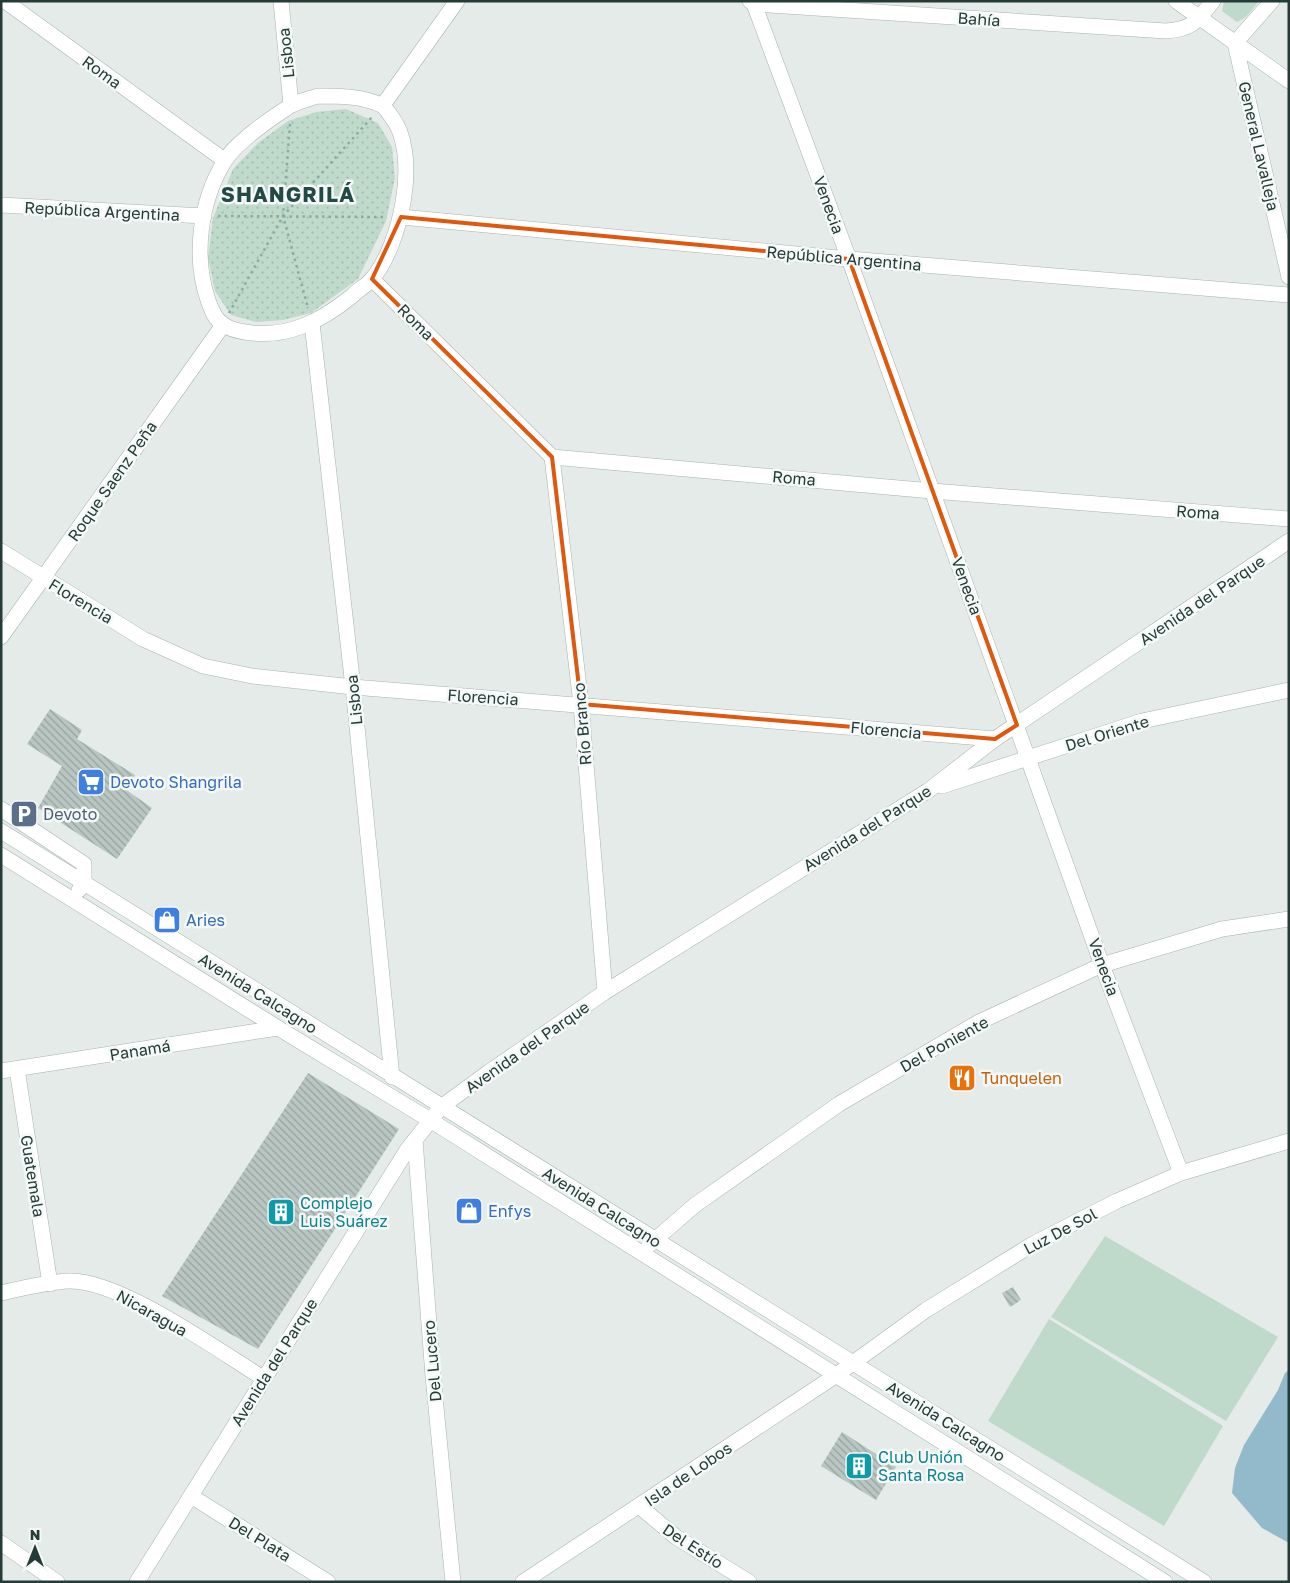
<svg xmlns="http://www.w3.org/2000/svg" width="1290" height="1583" font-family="'Golos Text',sans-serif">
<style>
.green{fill:#bfdaca}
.park{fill:url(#park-dots)}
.water{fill:#93baca}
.building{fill:url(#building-back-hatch)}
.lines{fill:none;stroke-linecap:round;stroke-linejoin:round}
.minor-casing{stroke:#a7b3b0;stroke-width:16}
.path{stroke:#88aba4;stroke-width:2.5;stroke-dasharray:2.5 4;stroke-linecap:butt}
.minor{stroke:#fff;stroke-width:15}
.marked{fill:none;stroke:#de580e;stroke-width:4;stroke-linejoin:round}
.labels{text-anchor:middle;stroke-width:5;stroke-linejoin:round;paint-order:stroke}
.street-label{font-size:16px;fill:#253b38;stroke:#f4f8f7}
.shop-label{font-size:16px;fill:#366cbe;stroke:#f4f8f7;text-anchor:start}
.service-label{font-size:16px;fill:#4e5e75;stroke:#f4f8f7;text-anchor:start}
.food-label{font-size:16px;fill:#c56008;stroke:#f4f8f7;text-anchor:start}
.culture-label{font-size:16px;fill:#0d838f;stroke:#f4f8f7;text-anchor:start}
.district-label{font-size:21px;font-weight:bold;letter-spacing:1px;fill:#244a46;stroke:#f4f8f7}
</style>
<defs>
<pattern id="park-dots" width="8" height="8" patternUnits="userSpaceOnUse" patternTransform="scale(1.25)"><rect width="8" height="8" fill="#bfdaca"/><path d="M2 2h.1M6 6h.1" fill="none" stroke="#a4bcae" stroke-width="1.8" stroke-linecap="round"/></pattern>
<pattern id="building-back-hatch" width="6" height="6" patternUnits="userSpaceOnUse" patternTransform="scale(1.25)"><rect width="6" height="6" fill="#b9c6c2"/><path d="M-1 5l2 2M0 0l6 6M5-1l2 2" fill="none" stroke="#96a29f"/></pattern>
</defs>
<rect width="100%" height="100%" fill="#e4ebe9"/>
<g class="green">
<path d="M1224 1H1259L1246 17 1237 22 1222 11Z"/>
<path d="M1105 1236 1278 1337 1226 1421 1051 1317Z"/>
<path d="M1049 1319 1223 1426 1164 1526 988 1421Z"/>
</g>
<path class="park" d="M346 109 378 123 392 147 395 178 386 221 358 279 311 313 283 320 256 322 231 315 215 291 208 257 213 218 233 169 258 143 288 121 316 112Z"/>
<path class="water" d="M1289 1370V1543L1262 1528 1232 1493 1235 1468 1244 1445 1278 1390 1285 1373Z"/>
<g class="building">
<path d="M50 709 82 730 77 739 135 775 125 789 152 808 117 859 38 808 62 766 27 744Z"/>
<path d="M308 1073 399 1129 258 1349 162 1296Z"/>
<path d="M1013 1287 1021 1300 1010 1307 1002 1293Z"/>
<path d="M842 1432 896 1467 876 1500 821 1466Z"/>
</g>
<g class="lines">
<g class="minor-casing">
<g id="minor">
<path d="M5 1 224 160"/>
<path d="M281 1 291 105"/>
<path d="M750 1 754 4 849 259 1102 965 1181 1173"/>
<path d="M1176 1 1289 81"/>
<path d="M1272 1 1235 43 1289 277"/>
<path d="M754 4 1166 31C1193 29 1197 21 1213 1"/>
<path d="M318 96C339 96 362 96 381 105 385 107 388 112 391 116 421 153 401 245 372 279 367 285 358 290 352 296 320 322 286 339 245 332 238 331 230 329 224 325 215 320 211 309 208 300 193 256 200 202 224 162 235 143 271 118 290 106 298 101 309 99 318 96Z"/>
<path d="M383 105 457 1"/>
<path d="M1 205 204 216"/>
<path d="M401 217 849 259 1289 295"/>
<path d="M372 279 552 457 932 491 1289 519"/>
<path d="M312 323 353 687 392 1077"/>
<path d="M552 457 581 704 605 992"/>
<path d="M1 551 143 639 203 666 252 676 353 687 995 739"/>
<path d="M1 637 223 325"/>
<path d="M942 786 1142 721 1289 690"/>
<path d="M1 809 84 864V883L79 890"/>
<path d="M1 831 1204 1582"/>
<path d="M1 855 278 1028 430 1120 1165 1582"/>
<path d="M17 1069 50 1284"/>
<path d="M1 1071 278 1028"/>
<path d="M415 1140 433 1376 453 1582"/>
<path d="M649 1245 695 1205 839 1104 979 1022 1102 965 1222 929 1289 919"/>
<path d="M1 1293C23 1288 47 1282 69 1281 119 1279 219 1351 263 1378"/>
<path d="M191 1496 328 1582"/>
<path d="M639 1506 676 1537 749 1582"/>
<path d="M1 1543 57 1582"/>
<path d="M137 1582 407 1150 441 1107 489 1072 605 992 929 790 995 739 1289 541"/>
<path d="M523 1582 835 1376 926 1310 1033 1244 1117 1201 1181 1173 1289 1141"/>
</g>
</g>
<g class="path">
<path d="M290 124 283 216 308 308"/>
<path d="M218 216 385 217"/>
<path d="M229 313 283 216 373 116"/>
</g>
<use href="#minor" class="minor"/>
</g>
<path class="marked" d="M401 217 849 259 1017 725 995 739 581 704 552 457 372 279Z"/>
<defs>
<g id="supermarket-square" transform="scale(1.4375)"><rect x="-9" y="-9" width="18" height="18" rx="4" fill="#3f7fe0" stroke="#f4f8f7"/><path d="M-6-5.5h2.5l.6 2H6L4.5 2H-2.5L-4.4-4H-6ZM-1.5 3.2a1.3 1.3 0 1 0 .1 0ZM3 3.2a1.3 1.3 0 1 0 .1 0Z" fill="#fff"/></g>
<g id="parking-square" transform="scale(1.4375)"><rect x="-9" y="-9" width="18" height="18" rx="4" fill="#5c6f8a" stroke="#f4f8f7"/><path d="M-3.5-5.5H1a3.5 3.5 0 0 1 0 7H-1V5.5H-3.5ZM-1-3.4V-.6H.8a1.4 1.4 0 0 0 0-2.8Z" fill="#fff"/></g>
<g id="shop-square" transform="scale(1.4375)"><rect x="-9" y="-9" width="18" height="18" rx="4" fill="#3f7fe0" stroke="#f4f8f7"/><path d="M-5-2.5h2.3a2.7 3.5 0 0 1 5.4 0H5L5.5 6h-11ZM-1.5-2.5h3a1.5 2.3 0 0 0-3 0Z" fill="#fff"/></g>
<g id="restaurant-square" transform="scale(1.4375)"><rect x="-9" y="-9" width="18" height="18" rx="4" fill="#e8710a" stroke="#f4f8f7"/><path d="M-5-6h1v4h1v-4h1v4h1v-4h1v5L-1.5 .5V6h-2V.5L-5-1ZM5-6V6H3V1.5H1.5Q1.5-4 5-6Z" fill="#fff"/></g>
<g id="building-square" transform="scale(1.4375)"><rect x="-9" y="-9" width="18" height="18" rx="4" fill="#0f9aa8" stroke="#f4f8f7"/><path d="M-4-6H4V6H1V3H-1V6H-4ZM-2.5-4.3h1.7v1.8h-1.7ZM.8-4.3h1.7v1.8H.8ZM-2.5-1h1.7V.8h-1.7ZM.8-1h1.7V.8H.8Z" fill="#fff"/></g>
</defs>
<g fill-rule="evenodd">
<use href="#supermarket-square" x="91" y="782"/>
<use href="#parking-square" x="24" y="814"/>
<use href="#shop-square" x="167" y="920"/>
<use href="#restaurant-square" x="962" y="1078"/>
<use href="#shop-square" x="469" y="1211"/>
<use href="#building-square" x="281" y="1212"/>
<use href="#building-square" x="859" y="1466"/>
</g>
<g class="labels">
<g class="street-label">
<text transform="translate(979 19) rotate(4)" y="6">Bahía</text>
<text transform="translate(286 53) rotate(-96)" y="6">Lisboa</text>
<text transform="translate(102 72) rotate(36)" y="6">Roma</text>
<text transform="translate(1259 146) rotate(77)" y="6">General Lavalleja</text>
<text transform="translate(829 205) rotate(70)" y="6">Venecia</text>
<text transform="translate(102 211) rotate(3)" y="6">República Argentina</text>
<text transform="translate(844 258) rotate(5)" y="6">República Argentina</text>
<text transform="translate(416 322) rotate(45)" y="6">Roma</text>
<text transform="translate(794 478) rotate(5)" y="6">Roma</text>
<text transform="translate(112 481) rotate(-55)" y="6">Roque Saenz Peña</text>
<text transform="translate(1198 512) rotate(4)" y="6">Roma</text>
<text transform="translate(967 586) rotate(70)" y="6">Venecia</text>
<text transform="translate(1202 600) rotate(-34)" y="6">Avenida del Parque</text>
<text transform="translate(81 601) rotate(31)" y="6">Florencia</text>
<text transform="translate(483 697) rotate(4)" y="6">Florencia</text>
<text transform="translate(354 700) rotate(-96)" y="6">Lisboa</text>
<text transform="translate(582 724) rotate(-95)" y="6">Río Branco</text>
<text transform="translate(886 730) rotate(5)" y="6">Florencia</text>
<text transform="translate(1107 733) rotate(-17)" y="6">Del Oriente</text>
<text transform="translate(867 828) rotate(-32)" y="6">Avenida del Parque</text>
<text transform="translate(1104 967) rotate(70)" y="6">Venecia</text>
<text transform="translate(258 993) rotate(32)" y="6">Avenida Calcagno</text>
<text transform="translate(944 1044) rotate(-29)" y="6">Del Poniente</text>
<text transform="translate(527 1047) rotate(-35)" y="6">Avenida del Parque</text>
<text transform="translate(140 1050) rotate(-9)" y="6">Panamá</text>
<text transform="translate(33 1176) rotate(81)" y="6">Guatemala</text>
<text transform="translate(602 1207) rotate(32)" y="6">Avenida Calcagno</text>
<text transform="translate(1060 1231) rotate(-28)" y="6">Luz De Sol</text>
<text transform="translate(152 1313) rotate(29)" y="6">Nicaragua</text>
<text transform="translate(432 1361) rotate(-95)" y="6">Del Lucero</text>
<text transform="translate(274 1362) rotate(-58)" y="6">Avenida del Parque</text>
<text transform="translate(946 1421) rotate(32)" y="6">Avenida Calcagno</text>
<text transform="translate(688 1474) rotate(-34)" y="6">Isla de Lobos</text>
<text transform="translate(260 1539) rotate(32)" y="6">Del Plata</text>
<text transform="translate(693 1546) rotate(33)" y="6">Del Estío</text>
</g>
<g class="shop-label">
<text x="110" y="788">Devoto Shangrila</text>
<text x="186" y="926">Aries</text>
<text x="488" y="1217">Enfys</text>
</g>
<g class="service-label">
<text x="43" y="820">Devoto</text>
</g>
<g class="food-label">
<text x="981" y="1084">Tunquelen</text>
</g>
<g class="culture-label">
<text x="300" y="1209">Complejo<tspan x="300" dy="18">Luis Suárez</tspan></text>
<text x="878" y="1463">Club Unión<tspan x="878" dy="18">Santa Rosa</tspan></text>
</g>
<g class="district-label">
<text x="288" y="202">SHANGRILÁ</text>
</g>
</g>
<rect width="1290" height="1583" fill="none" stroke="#253b38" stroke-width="5"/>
<g transform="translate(35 1548)" stroke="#f4f8f7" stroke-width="4" paint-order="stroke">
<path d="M0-4L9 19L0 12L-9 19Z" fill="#253b38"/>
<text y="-8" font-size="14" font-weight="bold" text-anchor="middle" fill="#253b38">N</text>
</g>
</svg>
